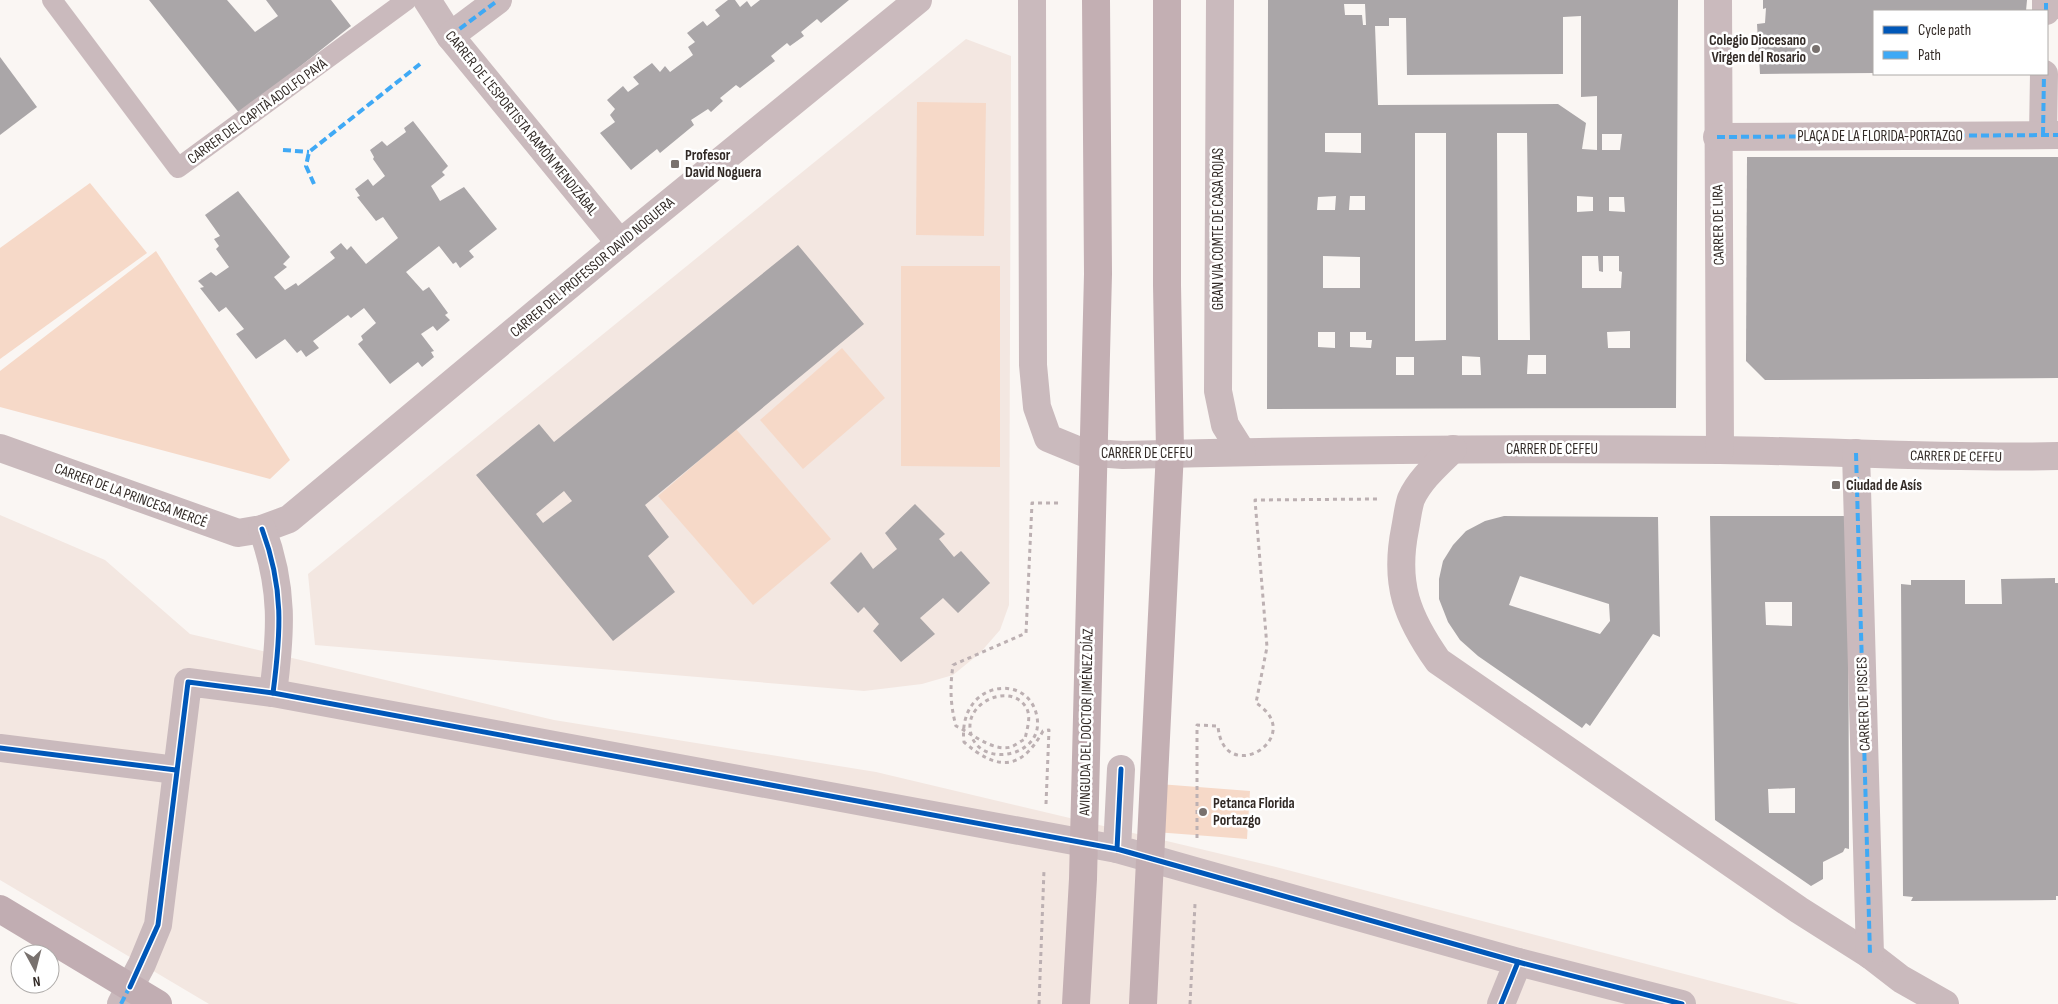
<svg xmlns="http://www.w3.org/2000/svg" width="2058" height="1004" font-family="'Sofia Sans Condensed',sans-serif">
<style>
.built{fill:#f3e7e1}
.green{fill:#f6d9c8}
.building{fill:#aaa6a8;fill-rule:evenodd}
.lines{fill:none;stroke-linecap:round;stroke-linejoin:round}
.path{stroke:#bcb0b2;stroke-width:3;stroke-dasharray:4 4;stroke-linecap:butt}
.lane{stroke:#cababd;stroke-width:20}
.street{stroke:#cababd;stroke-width:28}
.secondary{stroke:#c1adb2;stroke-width:28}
.primary{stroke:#c3afb3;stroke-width:28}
.quiet{stroke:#3fa9f5;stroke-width:4;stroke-dasharray:8 4;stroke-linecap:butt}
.cycleway-casing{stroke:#fff;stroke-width:8}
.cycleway{stroke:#0057b8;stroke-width:5}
.poi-dot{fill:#78716e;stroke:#fff;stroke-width:2}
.labels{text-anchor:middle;stroke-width:5;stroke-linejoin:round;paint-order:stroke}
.poi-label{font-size:15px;font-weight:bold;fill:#322a26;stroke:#fff;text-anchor:start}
.street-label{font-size:15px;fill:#322a26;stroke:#fff}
</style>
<rect width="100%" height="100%" fill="#faf6f3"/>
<g class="built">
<path d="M966 39 1011 56 1009 605 1000 630 980 653 953 675 922 684 864 691 315 645 308 574Z"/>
<path d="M0 515 105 560 190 634 554 720 876 772 1276 867 1799 1004H209L0 880Z"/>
</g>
<g class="green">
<path d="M917 102 986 103 984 236 916 235Z"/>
<path d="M90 183 147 253 0 359V248Z"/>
<path d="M156 251 290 460 270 479 0 407V371Z"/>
<path d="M901 266H1000V467L901 466Z"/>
<path d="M842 348 885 398 803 469 760 420Z"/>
<path d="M736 429 831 539 753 605 658 496Z"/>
<path d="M1159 784 1250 791 1247 839 1155 832Z"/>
</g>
<g class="building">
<path d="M149 0H227L255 32 278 16 266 0H331L351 26 240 114Z"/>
<path d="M728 0H735L740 7 747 1 751 7 760 0H849L821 23 817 19 801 32 804 36 790 46 787 43 771 56 775 61 740 88 736 85 720 98 723 101 711 112 708 109 691 120 694 125 660 153 657 149 631 170 600 133 615 122 610 115 615 109 607 100 623 86 628 92 639 84 633 77 652 63 660 72 665 66 670 72 693 55 688 47 695 42 687 33 703 21 707 26 720 16 715 10Z"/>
<path d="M1268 0H1678L1676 408 1267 409ZM1344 4H1365L1366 25H1363L1362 15H1345ZM1581 16V97L1597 96V150L1582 149 1586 123 1558 104 1378 105 1375 26H1389V18H1406L1407 75 1563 74V17ZM1325 133H1361V153L1325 152ZM1415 133H1446V340L1415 341ZM1497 133H1527L1530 340H1498ZM1602 134H1622L1620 150H1602ZM1336 196 1335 210H1317L1318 197ZM1350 196H1365V210H1349ZM1577 196 1593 197V211L1577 212ZM1609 197H1624L1625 212 1609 211ZM1323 256 1360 257V288H1323ZM1582 256H1598L1599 271 1603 272V256H1619V271L1622 272 1621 288H1582ZM1630 331V348H1608L1607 332ZM1318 332H1335V348L1318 347ZM1350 332H1366V340H1372L1371 348 1350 347ZM1528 355H1546V374H1527ZM1462 356 1480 357 1481 375H1462ZM1396 357H1414V375H1396Z"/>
<path d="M1763 0H2027L2026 11H1874V73L1760 74 1757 24 1765 23 1766 8 1763 9Z"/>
<path d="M0 57 37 107 0 135Z"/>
<path d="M413 121 448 166 442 172 445 175 431 186 440 201 464 187 497 229 469 251 474 257 460 268 456 262 453 264 439 246 406 272 423 291 429 287 448 313 445 315 450 320 437 331 433 326 421 334 434 351 431 352 434 357 422 367 418 362 390 384 358 344 363 340 361 336 376 323 364 308 351 318 348 315 313 341 319 348 306 357 301 350 297 353 285 339 256 359 236 334 244 329 226 307 219 312 200 288 204 287 198 281 211 272 216 276 229 267 216 249 219 246 214 239 220 236 205 215 238 191 290 257 283 264 287 267 274 277 285 290 296 283 298 286 335 258 330 252 341 243 347 250 351 246 366 264 398 238 383 217 376 221 357 197 360 196 355 189 368 179 373 186 385 176 373 159 374 157 370 150 382 141 387 146 406 132 404 128Z"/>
<path d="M1747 157H2058V378L1765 380 1746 361Z"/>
<path d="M798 245 864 324 645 505 669 537 648 556 675 592 613 641 476 475 539 424 554 442ZM564 491 572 501 543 523 536 514Z"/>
<path d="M915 504 945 534 939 539 954 557 961 551 990 583 958 613 943 598 920 618 935 634 901 662 873 631 879 624 864 607 858 613 830 583 861 552 873 569 897 549 885 533Z"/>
<path d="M1504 516 1658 517 1660 637 1653 634 1590 726 1586 723 1582 728 1478 656 1460 640 1448 622 1439 599V579L1443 561 1453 545 1466 531 1485 521ZM1520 576 1609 604 1610 621 1600 634 1509 605Z"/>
<path d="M1710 516H1848L1849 849 1845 848 1843 852 1823 862V879L1811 886 1715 820ZM1765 602H1792V626L1766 625ZM1795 788V813H1769L1768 789Z"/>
<path d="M2055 578V583H2058V896H2056V900L1911 901 1913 897 1903 896 1901 584 1911 585V580H1965V604H2002L2001 579Z"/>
</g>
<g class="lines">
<g class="path">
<path d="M1046 804 1049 730 1043 731C1021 771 997 771 964 742 957 681 1029 671 1037 717 1045 759 973 770 970 728 968 700 1013 682 1027 709 1031 718 1027 729 1025 739 1021 741 1016 745 1011 747 993 752 971 733 956 726 950 704 950 687 953 665L1026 633 1032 503H1059"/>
<path d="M1197 838V725L1218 726C1223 789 1309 737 1256 703L1267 647 1255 500 1378 499"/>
<path d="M1039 1004 1044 870"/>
<path d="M1190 1004 1195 904"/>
</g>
<path class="lane" d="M52 0 178 168 407 0"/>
<g class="street">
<path d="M427 0 450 36 620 243"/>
<path d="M1032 0 1033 365 1037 407 1048 438 1082 452 1123 455C1322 450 1521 448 1720 450 1833 451 1945 459 2058 456"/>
<path d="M1220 0 1218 391 1225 425 1242 452"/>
<path d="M1718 0 1720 450"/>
<path d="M2046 11V0"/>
<path d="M450 36 498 0"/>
<path d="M2043 135 2044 74"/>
<path d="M1717 137 2058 135"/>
<path d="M0 448 238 533 262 529 289 519 620 243 918 0"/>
<path d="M1453 449C1438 464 1420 479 1411 499 1408 508 1407 519 1405 529 1394 584 1407 617 1438 661L1799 910 1870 955 1901 979 1945 1004"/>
<path d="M1856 453 1870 955"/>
<path d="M262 529C284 588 281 632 273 693"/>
<path d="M0 748 176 770"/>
<path d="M1121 769 1117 849 1518 962 1501 1004"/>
<path d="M1518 962 1682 1004"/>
<path d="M121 1004 142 964 158 925 188 682 273 693 1117 849"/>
</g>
<path class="secondary" d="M0 909 158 1004"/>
<g class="primary">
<path d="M1076 1004 1083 879 1098 274 1096 0"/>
<path d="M1143 1004 1170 451 1167 285V0"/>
</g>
<g class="quiet">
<path d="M2046 11V0"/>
<path d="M450 36 497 1"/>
<path d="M2043 135 2044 74"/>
<path d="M1717 137 2058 135"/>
<path d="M283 150 309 152"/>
<path d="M314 184 306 166 309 152 420 64"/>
<path d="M1856 453 1870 955"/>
<path d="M121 1004 131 984"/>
</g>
<g class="cycleway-casing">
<g id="cycleway">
<path d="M262 529C284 588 281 632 273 693"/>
<path d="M0 748 176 770"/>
<path d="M1121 769 1117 849 1518 962 1501 1004"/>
<path d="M1518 962 1682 1004"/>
<path d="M130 987 158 925 188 682 273 693 1117 849"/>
</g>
</g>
<use href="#cycleway" class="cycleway"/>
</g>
<g class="poi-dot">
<circle cx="1816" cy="49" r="5"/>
<rect x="670" y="159" width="10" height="10" rx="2.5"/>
<rect x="1831" y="480" width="10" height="10" rx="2.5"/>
<circle cx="1203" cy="812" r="5"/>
</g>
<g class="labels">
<g class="poi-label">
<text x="1806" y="45" text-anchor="end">Colegio Diocesano<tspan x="1806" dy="17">Virgen del Rosario</tspan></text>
<text x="685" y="160">Profesor<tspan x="685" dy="17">David Noguera</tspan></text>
<text x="1846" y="490">Ciudad de Asís</text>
<text x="1213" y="808">Petanca Florida<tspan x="1213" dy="17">Portazgo</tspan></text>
</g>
<g class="street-label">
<text transform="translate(257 111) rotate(-36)" y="5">CARRER DEL CAPITÀ ADOLFO PAYÁ</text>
<text transform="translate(522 123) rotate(51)" y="5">CARRER DE L'ESPORTISTA RAMÓN MENDIZÁBAL</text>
<text x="1880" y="141">PLAÇA DE LA FLORIDA-PORTAZGO</text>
<text transform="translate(1718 225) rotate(-91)" y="5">CARRER DE LIRA</text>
<text transform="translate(1218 229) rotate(-90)" y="5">GRAN VIA COMTE DE CASA ROJAS</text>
<text transform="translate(592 267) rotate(-40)" y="5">CARRER DEL PROFESSOR DAVID NOGUERA</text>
<text x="1552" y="454">CARRER DE CEFEU</text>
<text x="1147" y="458">CARRER DE CEFEU</text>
<text transform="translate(1956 456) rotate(1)" y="5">CARRER DE CEFEU</text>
<text transform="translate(131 495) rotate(20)" y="5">CARRER DE LA PRINCESA MERCÉ</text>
<text transform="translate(1863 704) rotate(-92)" y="5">CARRER DE PISCES</text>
<text transform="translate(1086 722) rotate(-89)" y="5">AVINGUDA DEL DOCTOR JIMÉNEZ DÍAZ</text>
</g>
</g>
<rect x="1873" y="10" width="175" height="65" fill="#ffffff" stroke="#adaaa8"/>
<rect x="1883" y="26" width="25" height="8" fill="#0057b8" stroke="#adaaa8"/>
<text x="1918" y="35" font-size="15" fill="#322a26">Cycle path</text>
<rect x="1883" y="51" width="25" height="8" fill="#3fa9f5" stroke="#adaaa8"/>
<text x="1918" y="60" font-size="15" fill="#322a26">Path</text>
<g transform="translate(35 969) rotate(173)"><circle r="24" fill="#ffffff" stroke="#adaaa8"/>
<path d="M0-4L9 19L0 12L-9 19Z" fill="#78716e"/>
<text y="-8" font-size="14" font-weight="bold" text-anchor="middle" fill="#322a26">N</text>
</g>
</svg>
